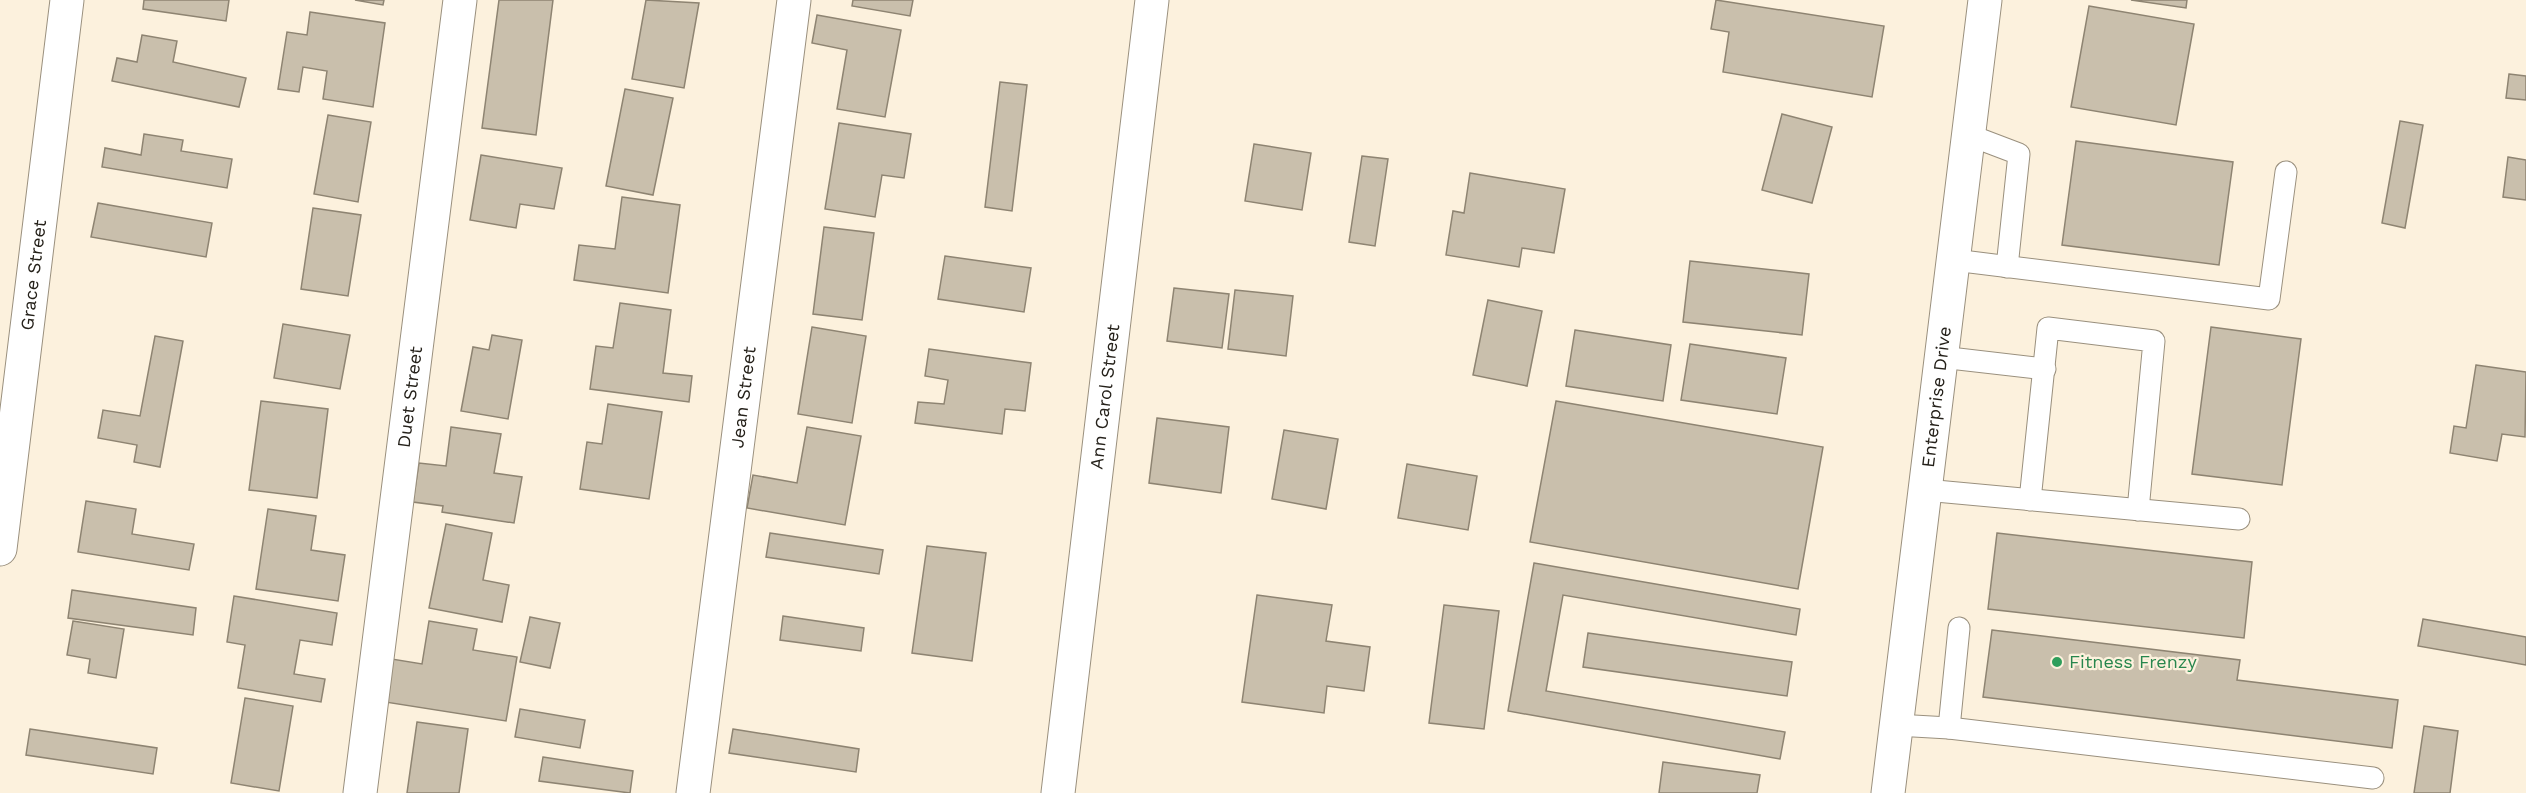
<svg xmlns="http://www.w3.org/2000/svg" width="2526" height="793" font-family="'Work Sans',sans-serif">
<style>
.building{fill:#c9bfac;stroke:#8e8472;stroke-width:1.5}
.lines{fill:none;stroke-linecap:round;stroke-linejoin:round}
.service-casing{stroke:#9a907e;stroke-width:23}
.minor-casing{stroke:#9a907e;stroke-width:35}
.tertiary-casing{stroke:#9a907e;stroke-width:35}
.service{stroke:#fff;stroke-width:21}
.minor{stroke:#fff;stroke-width:33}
.tertiary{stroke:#fff;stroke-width:33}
.leisure-dot{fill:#2e9e5b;stroke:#fcf1dd;stroke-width:2}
.labels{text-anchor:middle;stroke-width:4.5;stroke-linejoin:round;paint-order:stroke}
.street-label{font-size:18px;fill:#25211a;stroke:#fcf1dd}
.leisure-label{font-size:18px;fill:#27864d;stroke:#fcf1dd;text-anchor:start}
</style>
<rect width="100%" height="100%" fill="#fcf1dd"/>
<g class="building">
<path d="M144 0H229L226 21 143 9Z"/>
<path d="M355 0H384L383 5Z"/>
<path d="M499 0H553L536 135 482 128Z"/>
<path d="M646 0 699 3 684 88 632 79Z"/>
<path d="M853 0H913L910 16 852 6Z"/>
<path d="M1716 0 1884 26 1872 97 1723 72 1729 32 1711 29Z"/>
<path d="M2131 0H2187L2186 8Z"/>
<path d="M2089 6 2194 24 2176 125 2071 107Z"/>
<path d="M310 12 385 23 373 107 323 99 327 71 303 67 299 92 278 89 287 32 307 35Z"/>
<path d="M817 15 901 30 885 117 837 109 847 50 812 43Z"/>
<path d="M142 35 177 41 173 62 246 78 239 107 112 81 117 58 137 62Z"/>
<path d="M2509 74 2526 76V100L2506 98Z"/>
<path d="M1000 82 1027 85 1012 211 985 207Z"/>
<path d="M625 89 673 98 653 195 606 186Z"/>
<path d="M1782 114 1832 127 1812 203 1762 190Z"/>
<path d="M328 115 371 122 358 202 314 194Z"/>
<path d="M2400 121 2423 125 2405 228 2382 223Z"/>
<path d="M839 123 911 134 904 178 882 175 875 217 825 209Z"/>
<path d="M144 134 183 140 181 151 232 159 227 188 102 167 105 148 141 155Z"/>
<path d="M2076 141 2233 162 2219 265 2062 245Z"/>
<path d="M1254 144 1311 153 1302 210 1245 201Z"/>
<path d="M481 155 562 168 554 209 520 204 516 228 470 220Z"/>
<path d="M1362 156 1388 159 1375 246 1349 242Z"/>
<path d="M2508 157 2526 160V200L2503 197Z"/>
<path d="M1470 173 1565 189 1554 253 1522 248 1519 267 1446 255 1453 211 1464 213Z"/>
<path d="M622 197 680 205 668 293 574 280 579 245 615 249Z"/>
<path d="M98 203 212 223 206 257 91 237Z"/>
<path d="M313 208 361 215 348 296 301 289Z"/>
<path d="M824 227 874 233 862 320 813 314Z"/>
<path d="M945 256 1031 268 1024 312 938 299Z"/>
<path d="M1690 261 1809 274 1802 335 1683 322Z"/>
<path d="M1174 288 1229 294 1222 348 1167 341Z"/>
<path d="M1235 290 1293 296 1286 356 1228 349Z"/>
<path d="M1488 300 1542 311 1527 386 1473 375Z"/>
<path d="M620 303 671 310 663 373 692 376 689 402 590 389 596 346 613 348Z"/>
<path d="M283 324 350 335 340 389 274 378Z"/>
<path d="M812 327 866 336 852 423 798 414Z"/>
<path d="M2211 327 2301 339 2282 485 2192 474Z"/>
<path d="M1575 330 1671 345 1663 401 1566 386Z"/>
<path d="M492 335 522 340 508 419 461 411 473 347 489 350Z"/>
<path d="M155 336 183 341 160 467 134 462 137 445 98 438 103 410 140 416Z"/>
<path d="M1690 344 1786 358 1777 414 1681 400Z"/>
<path d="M929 349 1031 363 1025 411 1005 409 1002 434 915 423 918 402 944 404 948 380 925 376Z"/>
<path d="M2476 365 2526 372 2525 437 2502 434 2497 461 2450 453 2454 426 2466 428Z"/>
<path d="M261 401 328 409 317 498 249 490Z"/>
<path d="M1556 401 1823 447 1798 589 1530 542Z"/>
<path d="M608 404 662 412 649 499 580 489 587 442 602 444Z"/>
<path d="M1157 418 1229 427 1221 493 1149 483Z"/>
<path d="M451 427 501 434 494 473 522 477 514 523 442 512 443 506 413 502 419 463 446 466Z"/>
<path d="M807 427 861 436 845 525 747 508 753 475 797 483Z"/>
<path d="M1284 430 1338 439 1326 509 1272 499Z"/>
<path d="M1407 464 1477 476 1468 530 1398 518Z"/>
<path d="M86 501 136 509 132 534 194 544 189 570 78 552Z"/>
<path d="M268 509 316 516 311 550 345 555 338 601 256 589Z"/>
<path d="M446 524 492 533 483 580 509 585 502 622 429 608Z"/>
<path d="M770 533 883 550 879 574 766 557Z"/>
<path d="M1997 533 2252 562 2244 638 1988 609Z"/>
<path d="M927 546 986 553 972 661 912 653Z"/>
<path d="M1534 563 1800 609 1796 635 1563 595 1546 691 1785 732 1780 759 1508 711Z"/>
<path d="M72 590 196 608 193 635 68 618Z"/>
<path d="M1257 595 1332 605 1326 641 1370 647 1364 691 1327 686 1324 713 1242 702Z"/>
<path d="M234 596 337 613 332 645 300 640 294 674 325 679 321 702 238 688 245 645 227 642Z"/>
<path d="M1444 605 1499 611 1484 729 1429 723Z"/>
<path d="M783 616 864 628 861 651 780 640Z"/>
<path d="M530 617 560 623 550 668 520 662Z"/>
<path d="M2423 619 2526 637V665L2418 646Z"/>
<path d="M73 621 124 629 116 678 88 673 90 659 67 655Z"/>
<path d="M429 621 477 629 473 650 517 657 506 721 385 702 392 659 422 664Z"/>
<path d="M1992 630 2240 660 2237 680 2398 700 2392 748 1983 697Z"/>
<path d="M1588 633 1792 662 1787 696 1583 667Z"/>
<path d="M245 698 293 706 279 791 231 783Z"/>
<path d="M520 709 585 720 580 748 515 737Z"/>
<path d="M417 722 468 729 459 793H407Z"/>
<path d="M2424 726 2458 731 2450 793H2414Z"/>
<path d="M30 729 157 748 153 774 26 755Z"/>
<path d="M733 729 859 749 856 772 729 753Z"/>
<path d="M543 757 633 771 630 793 539 781Z"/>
<path d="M1663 762 1760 775 1757 793H1659Z"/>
</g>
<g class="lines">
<g class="service-casing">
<g id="service">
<path d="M1969 135 2019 154 2007 267"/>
<path d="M1954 260 2269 299 2286 172"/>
<path d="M1941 357 2045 369"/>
<path d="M1925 490 2239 519"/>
<path d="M2030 500 2048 328 2154 341 2138 510"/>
<path d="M1896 725 1949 728 2373 778"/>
<path d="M1949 728 1959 628"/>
</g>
</g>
<g class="minor-casing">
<g id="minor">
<path id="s1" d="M0 549 67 0"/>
<path id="s2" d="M360 793 460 0"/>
<path id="s3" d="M693 793 794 0"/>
<path id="s4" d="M1058 793 1152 0"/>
</g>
</g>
<g class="tertiary-casing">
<g id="tertiary">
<path id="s5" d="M1888 793 1985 0"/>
</g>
</g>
<use href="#service" class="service"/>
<use href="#minor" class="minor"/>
<use href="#tertiary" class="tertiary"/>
</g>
<circle class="leisure-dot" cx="2057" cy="662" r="6"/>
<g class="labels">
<g class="street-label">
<text dy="6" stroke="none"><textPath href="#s1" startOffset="276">Grace Street</textPath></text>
<text dy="6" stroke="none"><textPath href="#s3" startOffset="399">Jean Street</textPath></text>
<text dy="6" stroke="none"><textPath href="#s5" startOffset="399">Enterprise Drive</textPath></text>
<text dy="6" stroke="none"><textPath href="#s2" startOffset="399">Duet Street</textPath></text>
<text dy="6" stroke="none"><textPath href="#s4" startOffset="399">Ann Carol Street</textPath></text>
</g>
<g class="leisure-label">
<text x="2069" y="668">Fitness Frenzy</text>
</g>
</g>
</svg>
